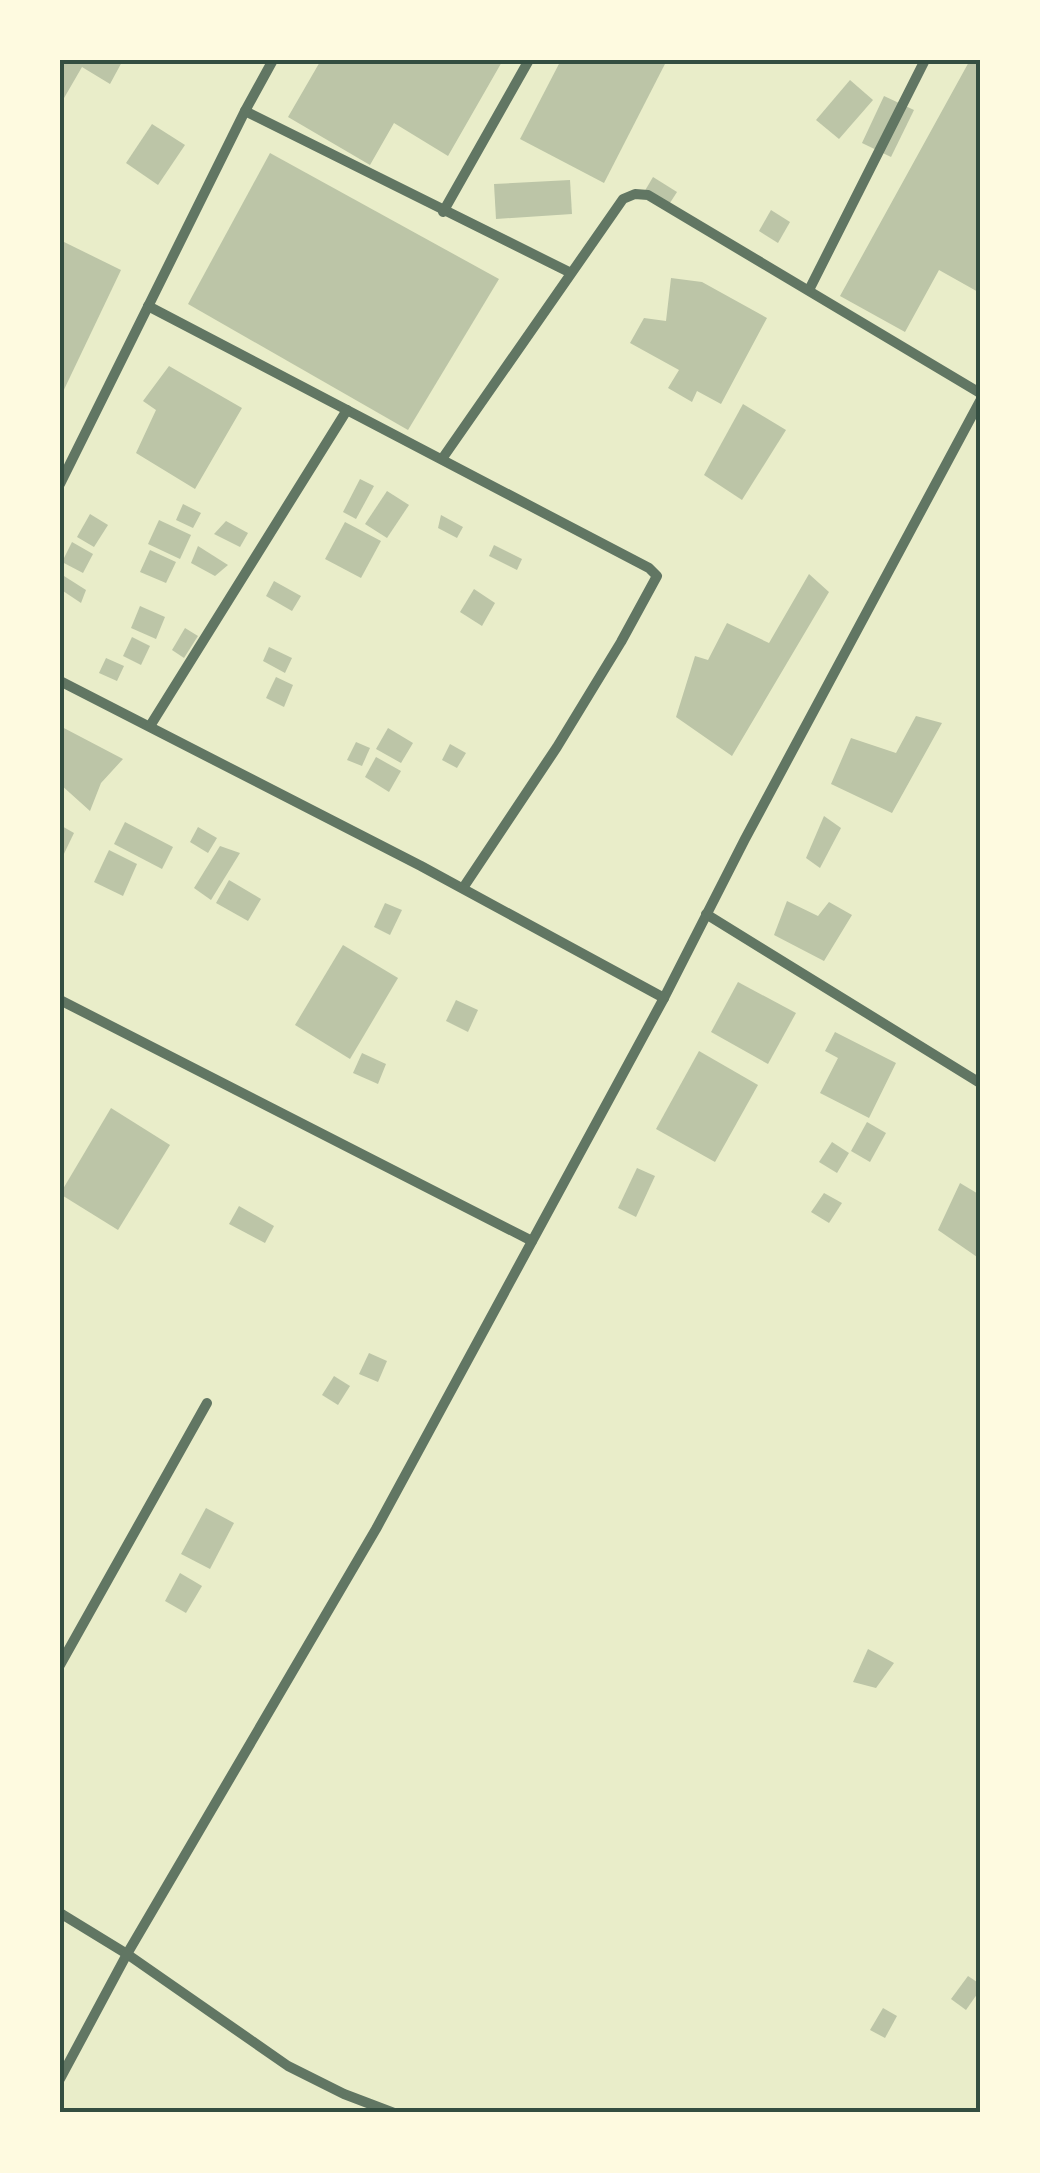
<svg xmlns="http://www.w3.org/2000/svg" width="1040" height="2173" font-family="'Source Serif 4',serif">
<style>
.building{fill:#bcc5a7}
.lines{fill:none;stroke-linecap:round;stroke-linejoin:round}
.minor{stroke:#617663;stroke-width:10}
.neatline{fill:none;stroke:#344e41;stroke-width:4}
</style>
<rect width="100%" height="100%" fill="#e9edc9"/>
<g class="building">
<path d="M60 60H123L110 84 82 67 60 105Z"/>
<path d="M321 60H503L448 156 394 123 370 165 288 117Z"/>
<path d="M561 60H667L604 183 520 139Z"/>
<path d="M970 60H980V293L939 270 905 332 840 296Z"/>
<path d="M850 80 873 100 839 139 816 120Z"/>
<path d="M884 96 914 110 891 157 862 143Z"/>
<path d="M152 124 185 145 158 185 126 163Z"/>
<path d="M270 153 499 279 408 430 188 304Z"/>
<path d="M653 177 677 192 666 209 643 194Z"/>
<path d="M570 180 572 214 496 219 494 184Z"/>
<path d="M771 210 790 222 778 243 759 231Z"/>
<path d="M60 240 121 270 60 398Z"/>
<path d="M671 278 702 282 767 318 721 404 697 391 692 402 668 388 679 370 630 343 644 318 666 321Z"/>
<path d="M169 366 242 408 195 489 136 453 156 410 143 401Z"/>
<path d="M743 404 786 430 742 500 704 475Z"/>
<path d="M360 479 374 486 356 519 343 512Z"/>
<path d="M387 491 409 505 387 538 365 524Z"/>
<path d="M183 504 201 513 193 528 176 520Z"/>
<path d="M90 514 108 525 94 547 77 537Z"/>
<path d="M441 515 463 527 457 538 438 528Z"/>
<path d="M159 520 191 535 180 559 148 544Z"/>
<path d="M226 521 248 533 240 547 214 534Z"/>
<path d="M345 522 381 541 361 578 325 559Z"/>
<path d="M72 542 93 554 83 573 62 562Z"/>
<path d="M494 545 522 559 517 570 489 556Z"/>
<path d="M198 546 228 565 215 576 191 563Z"/>
<path d="M150 550 176 562 166 583 140 572Z"/>
<path d="M809 574 829 592 732 756 676 717 695 656 708 660 727 623 769 643Z"/>
<path d="M64 576 86 590 81 603 60 589Z"/>
<path d="M274 581 301 596 292 611 266 596Z"/>
<path d="M474 589 495 603 482 626 460 612Z"/>
<path d="M140 606 165 617 156 639 131 628Z"/>
<path d="M185 628 198 636 184 658 172 650Z"/>
<path d="M132 637 150 646 141 665 123 656Z"/>
<path d="M269 647 292 658 285 673 263 661Z"/>
<path d="M106 658 124 666 117 681 99 673Z"/>
<path d="M276 677 293 685 284 707 266 698Z"/>
<path d="M916 716 942 723 892 813 831 784 851 738 896 753Z"/>
<path d="M60 726 123 759 101 783 90 811 60 784Z"/>
<path d="M388 728 413 743 401 763 376 749Z"/>
<path d="M356 742 370 748 362 766 347 760Z"/>
<path d="M450 744 466 753 457 768 442 760Z"/>
<path d="M376 757 401 771 389 792 365 777Z"/>
<path d="M824 816 841 828 820 868 806 858Z"/>
<path d="M125 822 173 847 162 869 114 844Z"/>
<path d="M60 825 74 833 60 862Z"/>
<path d="M198 827 217 838 208 853 190 842Z"/>
<path d="M220 846 240 853 211 900 194 888Z"/>
<path d="M109 850 137 864 123 896 94 882Z"/>
<path d="M229 880 261 899 248 921 216 903Z"/>
<path d="M787 901 818 916 829 902 852 915 824 961 774 935Z"/>
<path d="M385 903 402 910 390 935 374 927Z"/>
<path d="M343 945 398 978 350 1059 295 1025Z"/>
<path d="M738 982 796 1013 768 1064 711 1032Z"/>
<path d="M456 1000 478 1010 468 1032 446 1021Z"/>
<path d="M835 1032 896 1063 869 1118 820 1093 838 1058 825 1051Z"/>
<path d="M699 1051 758 1085 715 1162 656 1129Z"/>
<path d="M362 1053 386 1064 378 1084 353 1073Z"/>
<path d="M111 1108 170 1145 118 1230 60 1194Z"/>
<path d="M867 1122 886 1133 870 1162 851 1151Z"/>
<path d="M832 1142 849 1153 837 1173 819 1162Z"/>
<path d="M637 1168 655 1176 636 1217 618 1208Z"/>
<path d="M960 1183 980 1195V1259L938 1230Z"/>
<path d="M824 1193 842 1203 829 1223 811 1212Z"/>
<path d="M239 1206 274 1226 265 1243 229 1224Z"/>
<path d="M369 1353 387 1361 378 1382 359 1374Z"/>
<path d="M334 1376 350 1386 338 1405 322 1395Z"/>
<path d="M206 1508 234 1523 210 1569 181 1554Z"/>
<path d="M180 1573 202 1586 186 1613 165 1601Z"/>
<path d="M868 1649 894 1663 876 1688 853 1682Z"/>
<path d="M968 1976 980 1984V1990L966 2010 951 1999Z"/>
<path d="M883 2008 897 2016 885 2038 870 2030Z"/>
</g>
<g class="lines">
<g class="minor">
<path d="M245 111 569 272"/>
<path d="M443 212 529 60"/>
<path d="M809 290 925 60"/>
<path d="M148 306 649 568 657 576 621 642 557 747 463 888"/>
<path d="M442 459 623 199 635 194 648 195 980 393"/>
<path d="M60 484 245 111 273 60"/>
<path d="M60 681 421 866 664 998"/>
<path d="M150 726 347 410"/>
<path d="M706 914 980 1083"/>
<path d="M60 1000 532 1241"/>
<path d="M60 1665 207 1403"/>
<path d="M60 1913 127 1954 288 2066 344 2094 394 2113"/>
<path d="M60 2079 127 1954 376 1529 664 998 745 839 980 401"/>
</g>
</g>
<rect width="1040" height="2173" fill="none" stroke="#fefae0" stroke-width="125"/>
<rect x="62" y="62" width="916" height="2048" class="neatline"/>
</svg>
